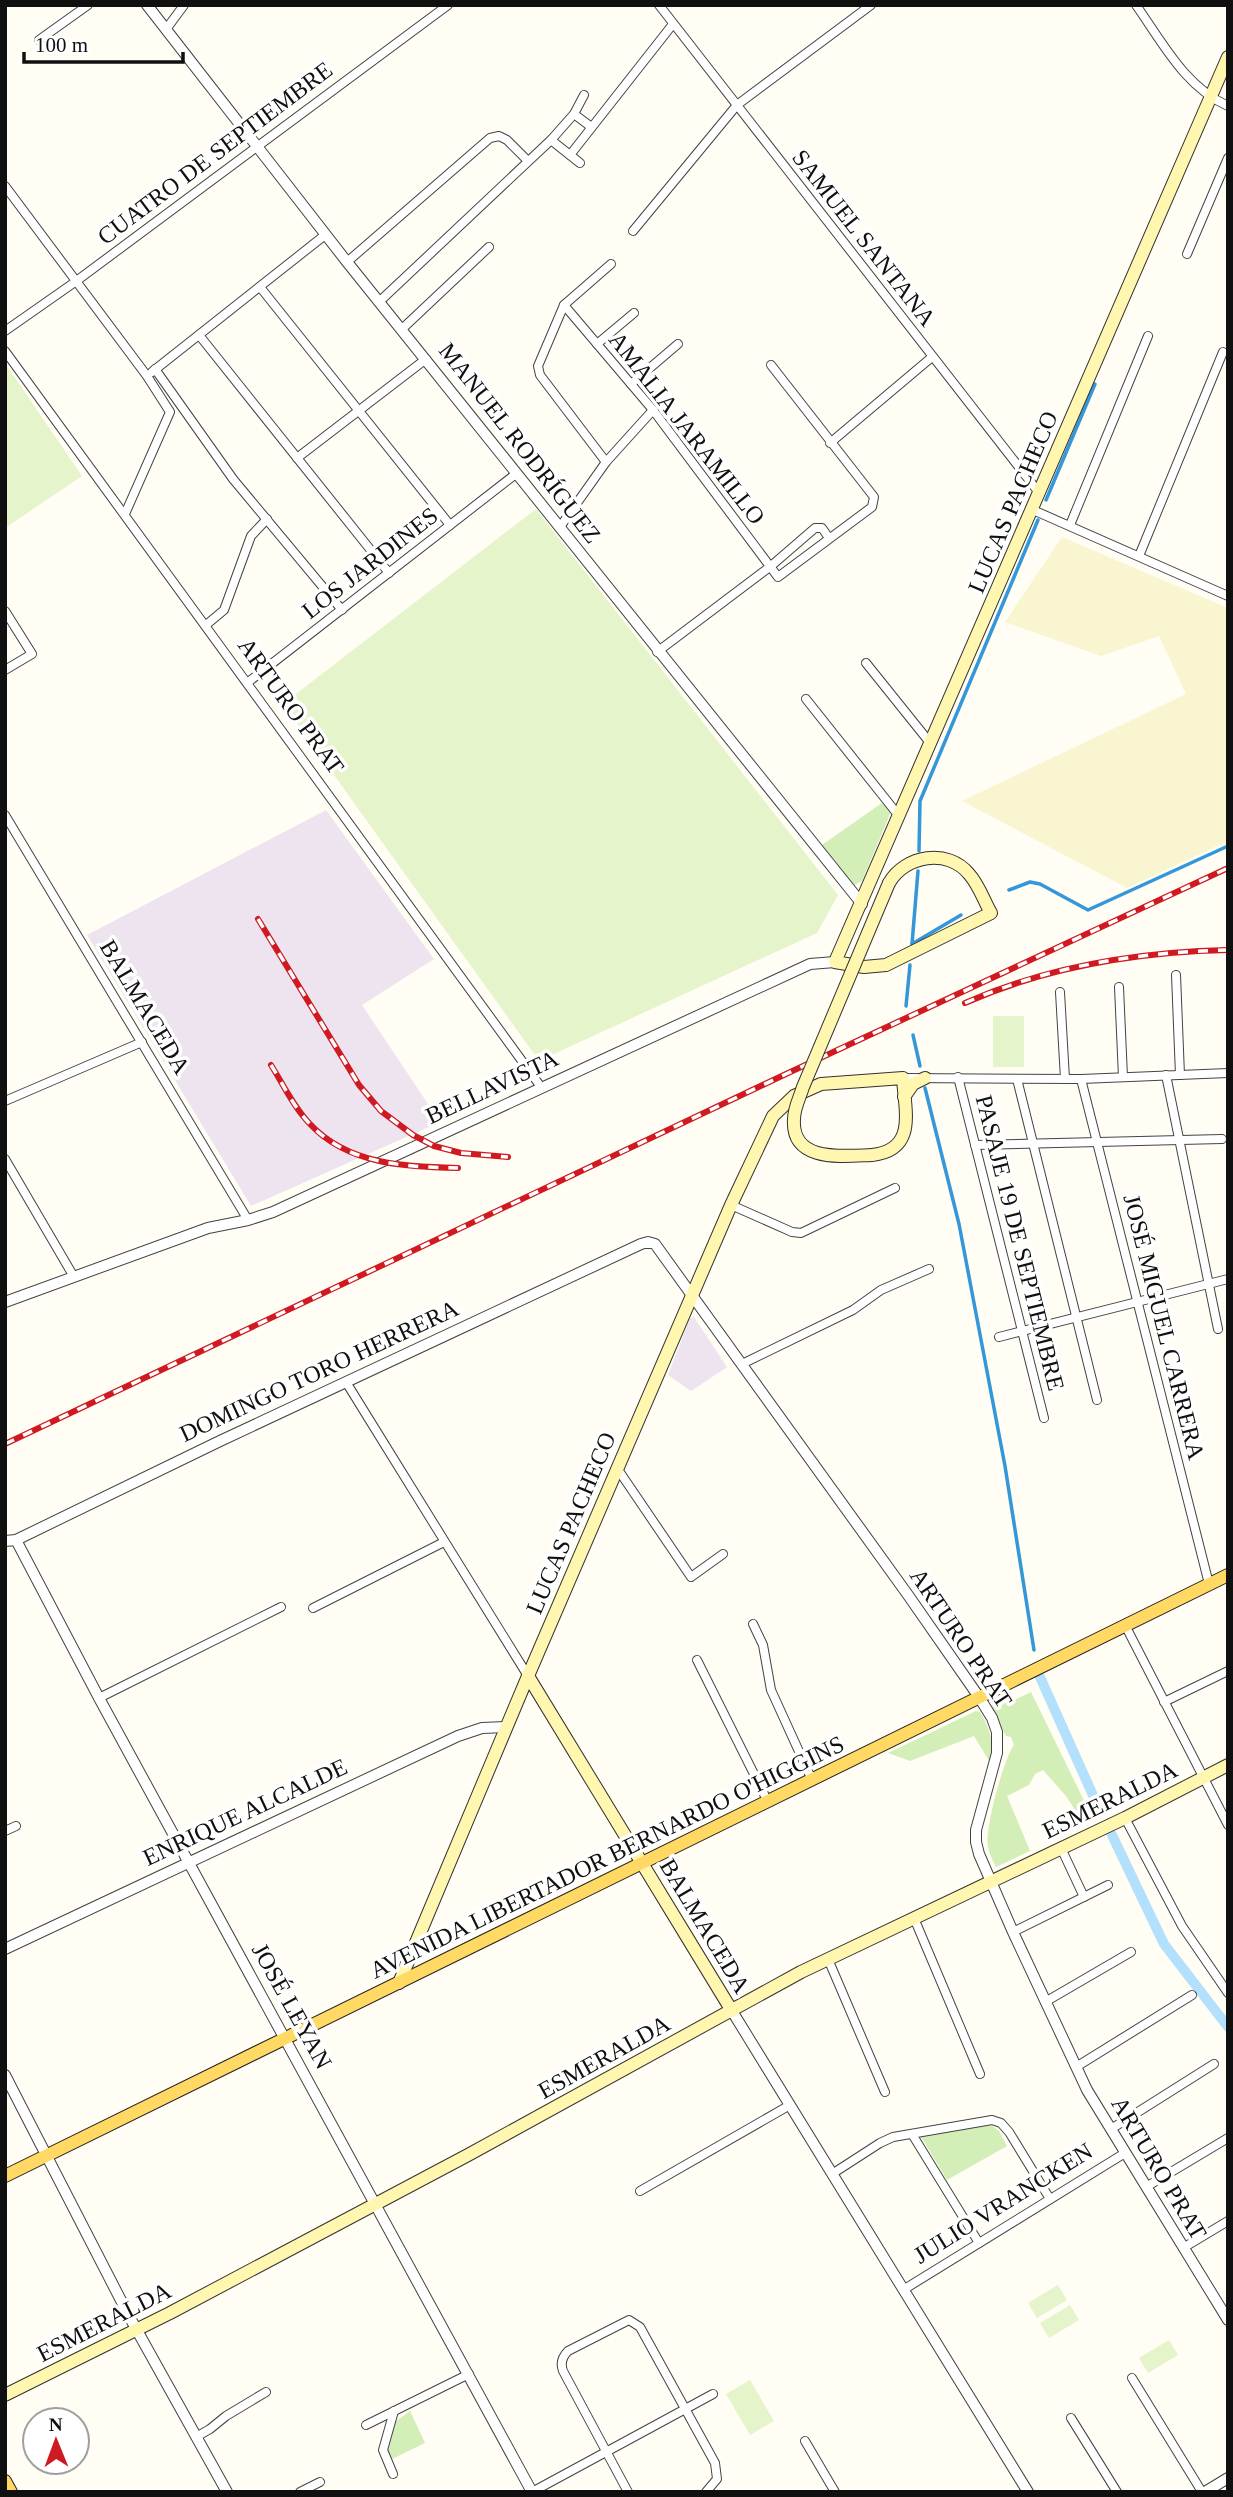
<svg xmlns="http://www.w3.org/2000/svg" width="1233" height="2497" font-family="'Times New Roman',serif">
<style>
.industrial{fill:#eee4ef}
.farmland{fill:#f8f5d0}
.green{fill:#d4eeb8}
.pitch{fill:#e6f4cb}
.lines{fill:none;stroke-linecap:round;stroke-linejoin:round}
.stream{stroke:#3397da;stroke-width:3.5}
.canal{stroke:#b3e0fc;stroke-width:10}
.minor-casing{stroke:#434343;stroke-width:10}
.tertiary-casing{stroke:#434343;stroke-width:12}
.secondary-casing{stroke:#323232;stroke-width:14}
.primary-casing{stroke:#212121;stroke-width:14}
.minor{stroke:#fff;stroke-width:8}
.tertiary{stroke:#fff;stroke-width:10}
.secondary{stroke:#fff6af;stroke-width:12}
.primary{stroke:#ffd964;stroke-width:12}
.rail-casing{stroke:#cf1a22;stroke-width:6}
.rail{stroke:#fff;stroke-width:3.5;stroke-dasharray:10;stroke-linecap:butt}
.secondary-bridge-casing{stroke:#323232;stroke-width:14;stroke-linecap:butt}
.secondary-bridge{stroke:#fff6af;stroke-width:12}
.labels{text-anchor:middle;stroke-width:7;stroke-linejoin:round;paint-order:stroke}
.street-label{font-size:24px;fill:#101010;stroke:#fff}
</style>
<rect width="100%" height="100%" fill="#fffdf4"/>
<g class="industrial">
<path d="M326 810 434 959 362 1005 440 1122 251 1206 87 935Z"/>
<path d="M694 1317 727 1367 691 1391 668 1375 690 1318Z"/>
</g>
<path class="farmland" d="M1062 537 1228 608V841L1127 888 962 801 1186 694 1159 636 1101 656 1005 622Z"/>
<g class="green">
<path d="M882 803 891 812 862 881 853 886 819 847Z"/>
<path d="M1031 1692 1092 1817 1083 1822 1066 1796 1043 1770 1035 1774 1029 1785 1007 1796 1030 1851 996 1867C993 1861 989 1853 988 1847 984 1830 1004 1758 1014 1745L1011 1737 1006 1736 989 1707 995 1704V1700L1006 1694 1010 1702Z"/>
<path d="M976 1711 980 1712C991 1731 994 1742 991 1764L974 1736 910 1761 888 1753Z"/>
<path d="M991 2125 999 2131 1007 2146 947 2180 920 2135Z"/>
<path d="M410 2411 425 2443 392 2459 387 2450 396 2421Z"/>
</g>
<g class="pitch">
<path d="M5 363 82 476 5 528Z"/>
<path d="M536 509 838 895 817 933 545 1058H537L283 704Z"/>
<rect x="993" y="1016" width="31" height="51"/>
<path d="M1058 2285 1067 2300 1037 2318 1028 2303Z"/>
<path d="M1070 2305 1079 2320 1049 2338 1040 2323Z"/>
<path d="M1169 2340 1178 2355 1148 2373 1139 2358Z"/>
<path d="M750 2380 774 2421 750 2435 726 2394Z"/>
</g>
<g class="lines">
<g class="stream">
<path d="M1046 500 1095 384"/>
<path d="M919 851 920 801 1038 520"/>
<path d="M1009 890 1030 882 1040 884 1088 910 1228 846"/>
<path d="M912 944 918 871"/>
<path d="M912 944 961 915"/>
<path d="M906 1006 910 965"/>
<path d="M913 1035 920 1066"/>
<path d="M925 1088 959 1224 1005 1466 1034 1650"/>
</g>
<g class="canal">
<path d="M1040 1677 1100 1811"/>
<path d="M1112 1835 1164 1944 1228 2027"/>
</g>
<g class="minor-casing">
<g id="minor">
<path d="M659 5 1040 494"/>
<path d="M1136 5C1162 42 1185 87 1228 106"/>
<path d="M167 28 184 5"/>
<path d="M39 40 88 5"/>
<path d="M574 114 590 126"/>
<path d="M551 140 580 163"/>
<path d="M570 155 673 24"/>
<path d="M5 186 147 376 170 412 125 514"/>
<path d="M633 231 737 105 871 5"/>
<path d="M1187 254 1228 158"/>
<path d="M347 262 490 138 499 136 507 140 528 161"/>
<path d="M260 287 450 525"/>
<path d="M380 301 551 140 574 114 584 95"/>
<path d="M564 305 653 410 778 577 872 507 874 497 771 365"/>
<path d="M402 329 489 247"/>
<path d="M5 331 75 282 448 5"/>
<path d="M199 335 389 573"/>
<path d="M597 344 634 313"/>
<path d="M5 351 541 1087"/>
<path d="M155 369 233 479 342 610"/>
<path d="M152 372 325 235"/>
<path d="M631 384 678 344"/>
<path d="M830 443 932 357"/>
<path d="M297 458 426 359"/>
<path d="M606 462 540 375 538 366 564 305 611 264"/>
<path d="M1033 510 1228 596"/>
<path d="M1070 525 1148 336"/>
<path d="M560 527 606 462 653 410"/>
<path d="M1139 556 1223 352"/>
<path d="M5 611 32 654 5 670"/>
<path d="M206 625 224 610 251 536 267 519"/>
<path d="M657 652 771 566 815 528H822L829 538"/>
<path d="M866 663 931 744"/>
<path d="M247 683 517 473"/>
<path d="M806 699 899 816"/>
<path d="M5 815 248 1220"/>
<path d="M1176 975 1180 1075"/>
<path d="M1119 987 1123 1077"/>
<path d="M1060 992 1065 1079"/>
<path d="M1166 1075 1218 1329"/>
<path d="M958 1077 1044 1418"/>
<path d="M903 1078 1081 1079 1228 1073"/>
<path d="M1017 1079 1097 1400"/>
<path d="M1081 1079 1209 1584"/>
<path d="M5 1101 142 1042"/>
<path d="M975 1145 1222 1139"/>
<path d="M5 1159 74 1277"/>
<path d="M731 1205 792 1232 801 1233 895 1188"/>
<path d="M999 1337 1228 1279"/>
<path d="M742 1364 853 1310 881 1290 929 1269"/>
<path d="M346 1382 528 1676"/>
<path d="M617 1468 691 1577 723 1554"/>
<path d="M313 1608 444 1542"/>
<path d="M753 1624 763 1645 771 1690 812 1780"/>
<path d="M1125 1625 1228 1825"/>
<path d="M697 1660 768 1802"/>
<path d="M99 1698 281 1607"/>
<path d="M1164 1702 1228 1671"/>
<path d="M1125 1818 1182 1926 1228 1993"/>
<path d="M5 1831 16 1826"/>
<path d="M1061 1848 1084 1897"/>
<path d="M914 1918 980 2074"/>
<path d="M1013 1932 1108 1885"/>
<path d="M828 1959 885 2092"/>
<path d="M1045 2002 1131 1952"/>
<path d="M1076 2067 1192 1995"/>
<path d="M1111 2129 1214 2064"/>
<path d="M912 2134 979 2243"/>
<path d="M832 2174 880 2143 893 2137 992 2120 1001 2123 1009 2132 1050 2199"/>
<path d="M1146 2187 1228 2138"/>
<path d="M640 2191 790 2105"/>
<path d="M1183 2248 1228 2221"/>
<path d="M903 2290 1125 2153"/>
<path d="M1132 2378 1202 2492"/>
<path d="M1071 2418 1117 2492"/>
<path d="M366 2425 469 2374"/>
<path d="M196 2437 210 2429 226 2416 266 2392"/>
<path d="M805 2441 835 2492"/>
<path d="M393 2474 383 2450 394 2411"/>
<path d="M300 2492 320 2482"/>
<path d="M532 2492 713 2394"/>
<path d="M628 2492 563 2371C560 2363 562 2357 568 2351L629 2320 640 2327 715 2463 717 2479 706 2492"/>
</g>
</g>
<g class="tertiary-casing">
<g id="tertiary">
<path d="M147 5 347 262 862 904"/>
<path d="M5 1302 208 1228 248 1220 273 1212 810 964 835 962"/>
<path d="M16 1540 99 1698 532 2492"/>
<path d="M5 1541 16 1540 220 1441 641 1244 648 1242 655 1244 908 1595 979 1697 992 1718 997 1732V1753L976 1830V1842L979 1854 1013 1932 1087 2090 1228 2320"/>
<path d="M5 1949 458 1736 482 1728 506 1727"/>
<path d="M732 2011 1028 2492"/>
<path d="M5 2075 129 2316 227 2492"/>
<path d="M1205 2492 1228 2478"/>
</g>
</g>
<g class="secondary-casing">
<g id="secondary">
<path d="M889 883C905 855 948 848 969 874 979 885 984 901 991 913L886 965 864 967 835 962 1228 57"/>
<path d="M904 1097 913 1084 925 1078"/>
<path d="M528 1676 732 2011"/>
<path d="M399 1983 528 1676 731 1205 773 1116 794 1096 821 1084 903 1078C905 1112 917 1150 872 1155"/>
<path d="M5 2395 170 2313 468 2155 801 1972 1125 1818 1228 1765"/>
</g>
</g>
<g class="primary-casing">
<g id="primary">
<path d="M5 2176 1228 1575"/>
<path d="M5 2481 11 2492"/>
</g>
</g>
<use href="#minor" class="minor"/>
<use href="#tertiary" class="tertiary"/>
<use href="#secondary" class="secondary"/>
<use href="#primary" class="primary"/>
<g class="rail-casing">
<g id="rail">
<path d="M258 919 359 1085 381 1111 413 1135 434 1146 461 1153 508 1157"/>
<path d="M965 1003C1048 966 1138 952 1228 950"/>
<path d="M271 1065C283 1084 294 1108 310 1124 348 1165 407 1167 458 1168"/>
<path d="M5 1444 786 1074 1228 868"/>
</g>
</g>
<use href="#rail" class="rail"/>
<g class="secondary-bridge-casing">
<path id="secondary-bridge" d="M872 1155C843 1156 791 1163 794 1119 794 1108 800 1097 803 1087L889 883"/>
</g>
<use href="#secondary-bridge" class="secondary-bridge"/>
</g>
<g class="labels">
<g class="street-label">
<text transform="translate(215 153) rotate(-37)" y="8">CUATRO DE SEPTIEMBRE</text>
<text transform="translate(864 238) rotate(52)" y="8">SAMUEL SANTANA</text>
<text transform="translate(687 428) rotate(52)" y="8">AMALIA JARAMILLO</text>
<text transform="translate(520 443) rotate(52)" y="8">MANUEL RODRÍGUEZ</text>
<text transform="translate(1013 502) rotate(-67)" y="8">LUCAS PACHECO</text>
<text transform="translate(370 563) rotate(-38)" y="8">LOS JARDINES</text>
<text transform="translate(291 706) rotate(54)" y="8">ARTURO PRAT</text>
<text transform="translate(145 1007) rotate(59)" y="8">BALMACEDA</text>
<text transform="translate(492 1087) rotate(-25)" y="8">BELLAVISTA</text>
<text transform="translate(1020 1243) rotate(76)" y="8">PASAJE 19 DE SEPTIEMBRE</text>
<text transform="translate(1164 1327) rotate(76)" y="8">JOSÉ MIGUEL CARRERA</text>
<text transform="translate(319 1371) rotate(-25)" y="8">DOMINGO TORO HERRERA</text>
<text transform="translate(571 1523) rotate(-67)" y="8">LUCAS PACHECO</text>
<text transform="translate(961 1638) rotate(56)" y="8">ARTURO PRAT</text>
<text transform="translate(1110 1800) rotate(-26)" y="8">ESMERALDA</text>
<text transform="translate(245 1812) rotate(-25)" y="8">ENRIQUE ALCALDE</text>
<text transform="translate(607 1857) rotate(-26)" y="8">AVENIDA LIBERTADOR BERNARDO O'HIGGINS</text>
<text transform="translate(705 1926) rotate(59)" y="8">BALMACEDA</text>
<text transform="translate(292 2006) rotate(61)" y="8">JOSÉ LEYAN</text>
<text transform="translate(604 2057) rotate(-29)" y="8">ESMERALDA</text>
<text transform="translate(1159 2168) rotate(59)" y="8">ARTURO PRAT</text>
<text transform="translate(1003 2203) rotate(-32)" y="8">JULIO VRANCKEN</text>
<text transform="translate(104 2322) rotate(-27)" y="8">ESMERALDA</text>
</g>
</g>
<rect width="1233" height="2497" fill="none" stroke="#101010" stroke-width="14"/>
<g transform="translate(56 2441) rotate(359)"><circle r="33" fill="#ffffff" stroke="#9f9f9f" stroke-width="2"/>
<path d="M0-5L12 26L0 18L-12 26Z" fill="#cf1a22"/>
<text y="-10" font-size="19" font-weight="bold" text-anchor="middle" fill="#101010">N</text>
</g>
<path d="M24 52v10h159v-10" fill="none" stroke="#101010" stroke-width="3.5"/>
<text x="35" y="52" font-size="21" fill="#101010" stroke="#ffffff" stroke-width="5" paint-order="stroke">100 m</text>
</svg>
